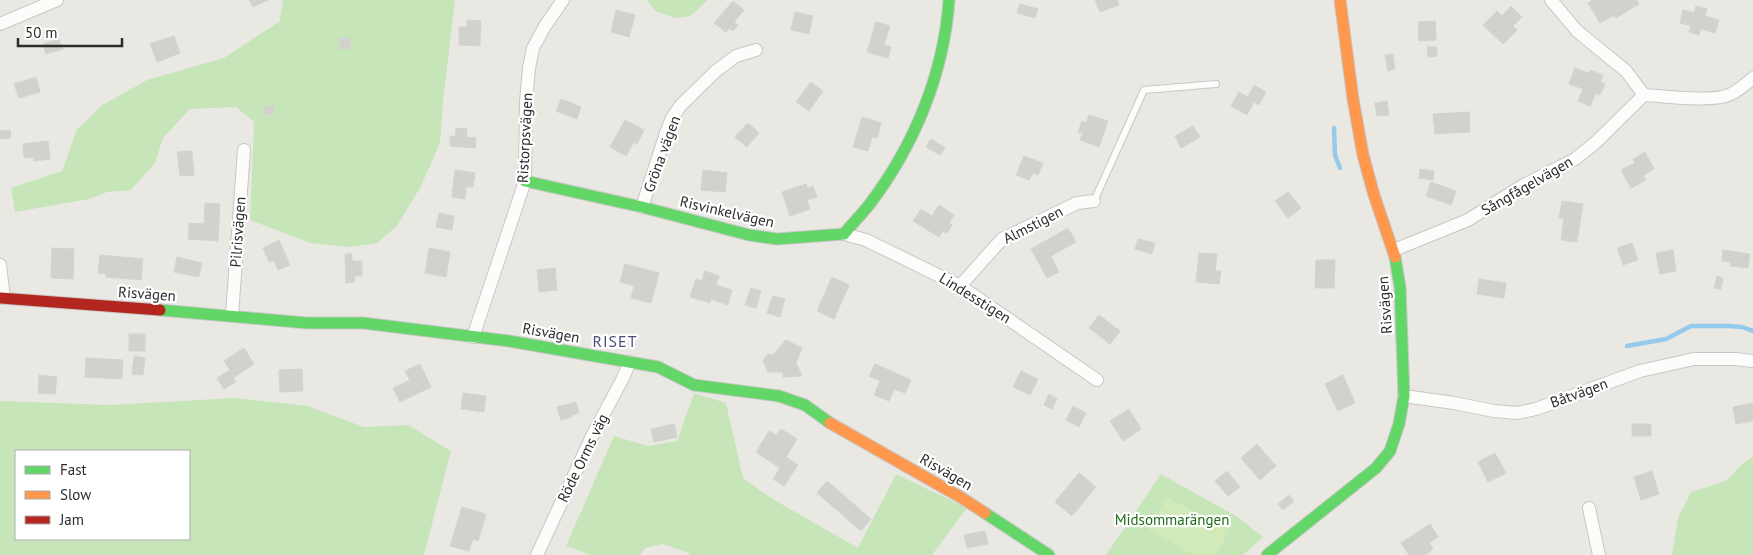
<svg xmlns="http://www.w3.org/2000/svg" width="1753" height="555" font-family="'PT Sans',sans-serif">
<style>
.green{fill:#c6e6ba;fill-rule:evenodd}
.pitch{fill:#d1eab8}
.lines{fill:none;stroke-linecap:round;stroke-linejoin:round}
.stream{stroke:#95caec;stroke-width:4.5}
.building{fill:#d3d1cd;stroke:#d5d3ce}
.lane-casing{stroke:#c8c7c7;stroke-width:8}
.street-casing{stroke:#c8c7c7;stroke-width:14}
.fast-casing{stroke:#c8c7c7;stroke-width:13}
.slow-casing{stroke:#c8c7c7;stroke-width:13}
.jam-casing{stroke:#c8c7c7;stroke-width:13}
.lane{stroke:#fcfcfb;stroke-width:6}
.street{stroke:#fcfcfb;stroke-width:12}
.fast{stroke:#63d668;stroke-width:11}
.slow{stroke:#ff974d;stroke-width:11}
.jam{stroke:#b3261e;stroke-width:11}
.labels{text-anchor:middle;stroke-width:4.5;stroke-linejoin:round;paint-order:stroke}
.street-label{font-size:15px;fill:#2c2c2c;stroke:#fff}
.park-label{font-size:15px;fill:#206b1a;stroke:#fff}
.neighbourhood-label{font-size:16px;letter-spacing:1px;fill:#4b4d7e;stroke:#fff}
</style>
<rect width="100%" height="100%" fill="#eae8e2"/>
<g class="green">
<path d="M283 0H455L443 102 440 143 420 188 397 226 377 243 350 247 310 243 250 220 254 122 236 107 190 109 163 138 155 163 131 190 107 192 89 199 15 212 11 188 62 171 77 130 101 106 147 80 224 58 280 21Z"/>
<path d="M647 0H708L690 16 676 18 655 11Z"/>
<path d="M694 393 726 403 743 478 771 498 858 548 896 474 967 508 932 555H690L689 553 663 544 645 548 640 555H591L566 546 614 436 648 446 677 441Z"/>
<path d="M235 398 307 406 364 427 408 425 451 451 424 555H0V401L109 405ZM16 451H189V539H16Z"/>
<path d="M1753 457V555H1672L1678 518 1691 492 1726 481 1742 464Z"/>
<path d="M1161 474 1236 516 1263 537 1243 555H1106Z"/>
</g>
<path class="pitch" d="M1167 497 1229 531 1216 555H1194L1149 530Z"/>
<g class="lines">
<g class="stream">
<path d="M1334 128 1335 155 1340 168"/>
<path d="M1627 346 1666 339 1691 326H1728L1742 327 1753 331"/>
</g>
</g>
<g class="building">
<path d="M249 0H268L253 7Z"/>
<path d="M1095 0H1117L1119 5 1100 12Z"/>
<path d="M1593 0H1637L1639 4 1616 18 1614 15 1600 23 1588 3Z"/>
<path d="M733 1 744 10 734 22 738 25 733 31 729 28 726 32 714 23Z"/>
<path d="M1020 4 1038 9 1035 18 1017 13Z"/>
<path d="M1511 6 1522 17 1513 26 1517 30 1503 44 1483 25 1497 11 1502 16Z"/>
<path d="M1696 6 1707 9 1705 16 1719 20 1715 33 1701 29 1699 35 1689 32 1691 26 1680 23 1683 10 1694 13Z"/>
<path d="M616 10 635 15 629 37 611 32Z"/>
<path d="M795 12 813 16 809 34 791 30Z"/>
<path d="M467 20 481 21 480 46 459 45V27H467Z"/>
<path d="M1435 21 1436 40 1419 41 1418 22Z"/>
<path d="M876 22 890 26 884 45 891 47 888 58 867 52Z"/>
<path d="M174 36 180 53 157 62 150 44Z"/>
<path d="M349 37 351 48 341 50 339 39Z"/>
<path d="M59 39 63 49 46 54 43 44Z"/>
<path d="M1427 47H1437V56L1428 57Z"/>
<path d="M1393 54 1395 69 1388 71 1385 55Z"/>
<path d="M1575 68 1588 73 1590 70 1603 75 1600 82 1605 84 1600 95 1596 93 1590 106 1578 101 1583 89 1569 84Z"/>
<path d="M36 77 40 92 19 98 14 84Z"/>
<path d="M811 82 823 91 809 111 796 102Z"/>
<path d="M1254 85 1266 92 1259 105 1254 102 1247 115 1231 106 1239 92 1248 97Z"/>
<path d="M561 99 581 107 577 119 556 111Z"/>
<path d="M1387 101 1389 115 1377 116 1375 103Z"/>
<path d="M273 106 274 113 264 115 263 108Z"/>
<path d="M1469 112 1470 132 1435 134 1433 114Z"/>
<path d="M1089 115 1108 121 1099 147 1080 140 1083 133 1078 132 1082 121 1086 123Z"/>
<path d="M862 117 881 123 877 138 872 137 868 151 853 147Z"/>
<path d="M625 120 644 130 637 144 634 142 626 156 610 147Z"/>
<path d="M748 123 759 133 747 147 735 137Z"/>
<path d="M1193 126 1200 137 1181 148 1175 136Z"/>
<path d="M456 128 467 129 466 137 476 138 475 148 450 146V136L455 137Z"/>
<path d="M10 130 11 138 0 139V131Z"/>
<path d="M931 139 945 148 940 155 926 147Z"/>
<path d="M48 141 50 159 34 161V157L24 158 23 144Z"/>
<path d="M192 151 194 175 180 176 177 152Z"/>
<path d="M1645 152 1654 169 1643 176 1646 180 1631 188 1621 170 1635 163 1633 159Z"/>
<path d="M1024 156 1043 163 1038 175 1033 173 1029 180 1016 175Z"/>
<path d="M1420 169 1434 171 1433 180 1419 178Z"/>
<path d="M455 170 475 173 473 187H466L465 199 452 197Z"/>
<path d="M703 170 727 173 725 192 701 190Z"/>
<path d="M1431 182 1456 191 1451 205 1426 196Z"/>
<path d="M806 184 807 188 813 186 817 197 807 200 810 209 790 216 782 192Z"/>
<path d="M1288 192 1301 208 1288 218 1275 201Z"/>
<path d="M1562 201 1583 204 1577 242 1561 240 1564 218H1559Z"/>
<path d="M205 203 220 204 218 241 188 239 189 223 204 224Z"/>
<path d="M939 205 954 215 949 223 952 225 947 233 943 231 939 237 913 221 921 209 932 216Z"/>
<path d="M439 213 454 216 452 230 436 227Z"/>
<path d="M1068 228 1076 242 1051 256 1059 272 1047 278 1031 249Z"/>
<path d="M1138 239 1155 243 1152 254 1135 249Z"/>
<path d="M279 240 290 265 278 270 274 260 269 262 263 248Z"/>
<path d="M1632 243 1638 260 1623 265 1617 248Z"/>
<path d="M52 248 74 249 73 279 51 278Z"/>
<path d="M429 248 450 252 446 277 425 273Z"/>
<path d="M1673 250 1676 271 1660 274 1656 253Z"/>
<path d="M1723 250 1750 254 1748 268 1730 266 1731 262 1722 261Z"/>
<path d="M1199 253 1217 254 1215 271H1221L1219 284 1196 282Z"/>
<path d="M345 254H352V261H362V276H354L355 282 346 283Z"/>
<path d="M100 255 143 259 141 280 106 277V274L98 273Z"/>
<path d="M177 257 202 263 199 277 174 272Z"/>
<path d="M1316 260H1335L1334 288H1315Z"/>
<path d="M625 264 659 273 651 303 631 298 634 286 620 282Z"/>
<path d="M555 268 557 290 539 292 537 270Z"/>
<path d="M705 271 719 276 716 285 732 290 728 305 711 299 710 303 690 297 696 279 702 281Z"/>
<path d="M1717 276 1723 278 1721 289 1714 288Z"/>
<path d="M832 277 849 285 834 319 817 311Z"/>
<path d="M1479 279 1506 283 1504 298 1477 294Z"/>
<path d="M751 288 761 291 756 308 745 305Z"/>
<path d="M773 296 785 299 780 317 767 313Z"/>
<path d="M1099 315 1120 331 1110 344 1089 328Z"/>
<rect x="129" y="334" width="16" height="17"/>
<path d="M786 340 802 348 796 363 802 376 783 377V372H768L763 361 768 354 773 355Z"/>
<path d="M244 348 254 364 233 378 236 382 224 389 217 378 230 370 224 361Z"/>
<path d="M134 356 145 358 143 375 132 374Z"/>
<path d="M86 358 123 360 122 379 85 377Z"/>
<path d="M420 364 431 387 400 402 393 388 410 380 405 371Z"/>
<path d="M875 364 911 380 905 393 894 389 889 401 874 395 880 381 869 376Z"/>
<path d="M302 369 303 391 280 392 279 370Z"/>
<path d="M1021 371 1038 379 1030 395 1013 387Z"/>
<path d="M39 375 57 377 55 394 38 393Z"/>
<path d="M1343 375 1355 403 1338 411 1325 384Z"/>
<path d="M463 393 486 396 484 412 461 409Z"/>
<path d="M1049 394 1057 399 1052 409 1044 405Z"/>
<path d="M576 402 579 413 572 415V417L561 420 557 407Z"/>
<path d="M1753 403V421L1736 424 1733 407Z"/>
<path d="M1073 406 1086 413 1079 427 1066 420Z"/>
<path d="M1129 409 1141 429 1123 441 1110 421Z"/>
<path d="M674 424 677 437 654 442 651 429Z"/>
<rect x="1632" y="424" width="19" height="12"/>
<path d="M781 429 797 439 786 457 798 465 784 486 773 479 780 468 756 452 769 431 776 435Z"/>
<path d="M1257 444 1276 466 1260 480 1241 458Z"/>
<path d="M1495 453 1506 473 1488 482 1478 462Z"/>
<path d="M1227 471 1240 487 1228 496 1215 481Z"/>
<path d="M1652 471 1659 494 1641 500 1634 477Z"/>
<path d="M1079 473 1096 487 1072 516 1055 502Z"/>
<path d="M827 481 871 519 861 531 817 493Z"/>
<path d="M1289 495 1294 501 1283 510 1278 504Z"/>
<path d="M462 507 486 514 478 541 473 539 469 551 450 546Z"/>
<path d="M1430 524 1438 537 1429 543 1433 549 1426 555H1409L1401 543Z"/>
<path d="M985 531 988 544 967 548 964 535Z"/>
</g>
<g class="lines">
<g class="lane-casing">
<path id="lane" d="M1094 201 1144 90 1216 84"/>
</g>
<g class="street-casing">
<g id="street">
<path d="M0 24 57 0"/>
<path d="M1644 95C1665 96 1713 103 1731 94 1739 90 1746 84 1753 78"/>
<path d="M642 207 666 133 672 118 681 105 716 71 736 56 756 50"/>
<path d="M844 234 866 240 960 286 1097 380"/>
<path d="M1394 250 1468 220 1522 186 1575 159 1595 143 1644 95 1626 71 1577 31 1551 0"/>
<path d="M0 265 4 298"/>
<path d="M960 286 1002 239 1077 203 1094 201"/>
<path d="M232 315 244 150"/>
<path d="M473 337 525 181 526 102 529 68 533 48 545 26 563 0"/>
<path d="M1404 396 1454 403 1494 411 1517 413 1536 409 1640 371 1694 359H1735L1753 361"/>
<path d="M1589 508 1599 555"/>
<path d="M537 555 593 434 622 380 630 362"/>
</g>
</g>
<g class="fast-casing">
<g id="fast">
<path d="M525 181 642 207 749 235 777 239 844 234C852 224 861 215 869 205 914 146 944 74 949 0"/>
<path d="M160 310 307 323H363L509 341 658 367 694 385 779 396 805 405 830 423"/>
<path d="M985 513 1049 555"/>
<path d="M1267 555 1376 468 1390 451 1399 424 1404 396 1400 287 1395 257"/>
</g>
</g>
<g class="slow-casing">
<g id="slow">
<path d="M1340 0 1353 99 1363 155 1374 195 1395 257"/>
<path d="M830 423 962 498 985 513"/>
</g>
</g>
<g class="jam-casing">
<path id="jam" d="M0 298 160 310"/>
</g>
<use href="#lane" class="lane"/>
<use href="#street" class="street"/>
<use href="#fast" class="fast"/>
<use href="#slow" class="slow"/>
<use href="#jam" class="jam"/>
</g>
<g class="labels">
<g class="street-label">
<text transform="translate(525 138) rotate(-87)" y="5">Ristorpsvägen</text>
<text transform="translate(662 154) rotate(-70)" y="5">Gröna vägen</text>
<text transform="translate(1527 186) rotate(-30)" y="5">Sångfågelvägen</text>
<text transform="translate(727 212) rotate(13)" y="5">Risvinkelvägen</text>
<text transform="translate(1033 225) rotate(-27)" y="5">Almstigen</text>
<text transform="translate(238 232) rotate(-86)" y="5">Pilrisvägen</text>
<text transform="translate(147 294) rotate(4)" y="5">Risvägen</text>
<text transform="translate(975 298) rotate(32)" y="5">Lindesstigen</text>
<text transform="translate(1385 305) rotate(-94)" y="5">Risvägen</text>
<text transform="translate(551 333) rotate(10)" y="5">Risvägen</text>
<text transform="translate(1579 393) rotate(-20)" y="5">Båtvägen</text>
<text transform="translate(583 458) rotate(-64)" y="5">Röde Orms väg</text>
<text transform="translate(946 472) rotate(30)" y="5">Risvägen</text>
</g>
<g class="park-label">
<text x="1172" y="525">Midsommarängen</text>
</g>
<g class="neighbourhood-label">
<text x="615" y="347">RISET</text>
</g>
</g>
<rect x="15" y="450" width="175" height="90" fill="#ffffff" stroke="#ababab"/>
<rect x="25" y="466" width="25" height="8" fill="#63d668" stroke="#ababab"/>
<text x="60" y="475" font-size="15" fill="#2c2c2c">Fast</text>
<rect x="25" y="491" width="25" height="8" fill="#ff974d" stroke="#ababab"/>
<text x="60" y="500" font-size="15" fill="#2c2c2c">Slow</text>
<rect x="25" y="516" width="25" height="8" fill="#b3261e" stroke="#ababab"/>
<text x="60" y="525" font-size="15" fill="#2c2c2c">Jam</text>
<path d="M18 38v8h104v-8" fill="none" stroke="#2c2c2c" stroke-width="2.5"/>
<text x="25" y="38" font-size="15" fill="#2c2c2c" stroke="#ffffff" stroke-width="4" paint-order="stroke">50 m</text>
</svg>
